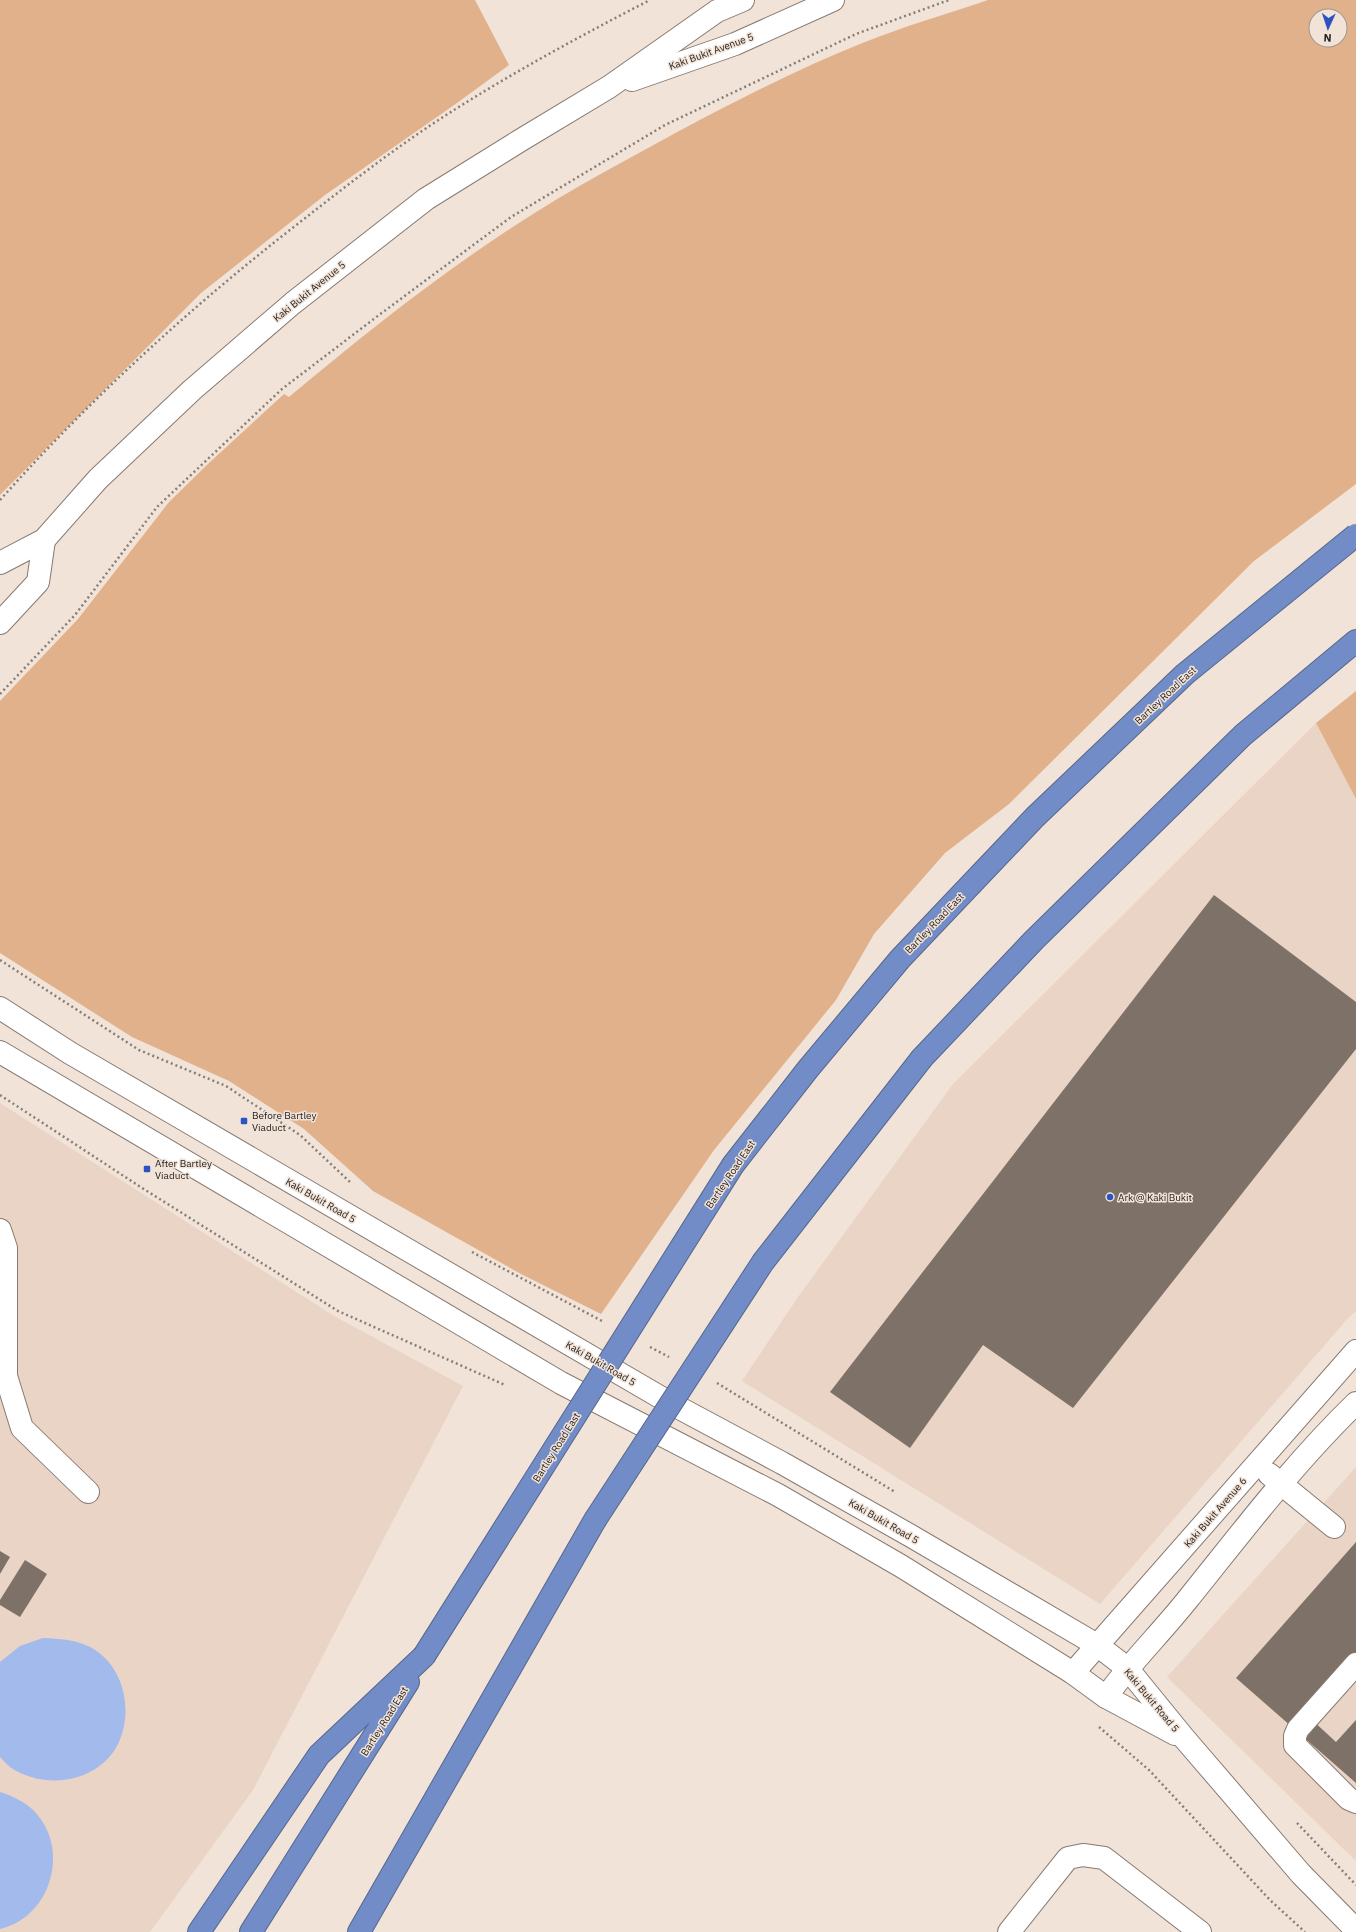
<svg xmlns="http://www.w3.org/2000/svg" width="1356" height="1932" font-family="'IBM Plex Sans',sans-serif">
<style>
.built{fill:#e9d4c5}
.green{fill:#e1b18b;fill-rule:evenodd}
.water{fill:#a3baed}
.building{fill:#7e7168}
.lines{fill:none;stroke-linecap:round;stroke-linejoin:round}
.minor-casing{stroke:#877a71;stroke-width:24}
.highway-casing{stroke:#57678c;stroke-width:24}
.path{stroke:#877e76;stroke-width:2.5;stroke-dasharray:2 3;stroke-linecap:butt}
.minor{stroke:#fff;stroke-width:22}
.highway{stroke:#718cc7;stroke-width:22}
.highway-bridge-casing{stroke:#57678c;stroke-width:24;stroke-linecap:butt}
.highway-bridge{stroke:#718cc7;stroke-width:22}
.poi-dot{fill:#2d53c3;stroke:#f1e3d8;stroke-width:1.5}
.labels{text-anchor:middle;stroke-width:3;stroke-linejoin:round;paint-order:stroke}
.street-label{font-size:10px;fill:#27221e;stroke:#f1e3d8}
.poi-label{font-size:10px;fill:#27221e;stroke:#f1e3d8;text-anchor:start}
</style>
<rect width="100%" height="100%" fill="#f1e3d8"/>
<g class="built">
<path d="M1316 723 1356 799V1311L1349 1317 1100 1604 742 1381 798 1297 953 1084Z"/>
<path d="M0 1103 334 1316 463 1386 253 1790 150 1932H0Z"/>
<path d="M1356 1467V1861L1167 1677Z"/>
</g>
<g class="green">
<path d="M0 0H475L509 65 457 103 325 195 201 293 0 495Z"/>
<path d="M988 0H1356V484L1254 561 1009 804 945 853 874 934 836 1000 714 1150 601 1314 521 1274 373 1191 304 1129 229 1081 132 1037 0 953V701L78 619 169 502 210 462 284 394 289 397C362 336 438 275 519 223 571 189 626 160 681 130 741 98 802 67 865 42 905 26 947 14 988 0ZM1316 16H1340V40H1316Z"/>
<path d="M1356 691V799L1316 723Z"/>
</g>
<g class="water">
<path d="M43 1638C59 1639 73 1639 88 1646 124 1663 135 1712 117 1746 97 1782 47 1790 13 1769 8 1766 4 1761 0 1757V1662L20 1646Z"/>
<path d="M0 1792C13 1796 25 1802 34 1811 71 1849 51 1917 0 1929Z"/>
</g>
<g class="building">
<path d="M1214 895 1356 1002V1049L1073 1408 983 1345 910 1448 830 1392Z"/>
<path d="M1356 1542V1668L1310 1718 1336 1742 1356 1720V1783L1236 1678Z"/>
<path d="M0 1551 10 1557 0 1574Z"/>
<path d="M25 1560 47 1574 20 1617 0 1605V1600Z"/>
</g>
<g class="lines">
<g class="minor-casing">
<g id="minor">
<path d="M632 80 735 44 833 0"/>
<path d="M0 563 44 540 98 479 192 390 293 303 426 199 521 140 609 87 717 11 743 0"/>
<path d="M0 623 38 582 44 540"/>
<path d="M0 1008 70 1053 672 1404 782 1463 911 1536 1097 1645 1127 1668 1184 1738 1301 1874 1356 1930"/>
<path d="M0 1052 561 1383 778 1495 901 1566 1073 1673 1106 1697 1175 1734"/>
<path d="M0 1230 6 1248V1376L22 1428 88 1492"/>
<path d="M1269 1474 1334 1527"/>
<path d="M1356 1664 1298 1729 1295 1736V1745L1349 1799 1356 1802"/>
<path d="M1073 1673 1356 1351"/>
<path d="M1106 1697C1131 1662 1161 1633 1188 1599 1242 1532 1294 1463 1356 1403"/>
<path d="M1009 1932 1068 1858 1083 1855 1104 1858 1200 1932"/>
</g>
</g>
<g class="highway-casing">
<g id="highway">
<path d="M922 1058 1034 940 1243 735 1356 641"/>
<path d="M199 1932 319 1755 424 1656"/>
<path d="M251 1932 408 1682"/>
<path d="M359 1932 595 1520"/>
</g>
</g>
<g class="path">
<path d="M0 500C94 395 193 305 304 219 355 179 407 139 462 105 523 67 586 33 650 0"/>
<path d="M0 694 75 615 157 507 282 389 379 315 511 217 665 125 856 34 949 0"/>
<path d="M0 960 139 1050 226 1086 300 1135 350 1182"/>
<path d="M0 1095 139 1186 338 1311 505 1385"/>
<path d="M472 1252 602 1321"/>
<path d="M650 1347 669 1357"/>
<path d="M717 1383 895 1492"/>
<path d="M1099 1727 1149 1770 1270 1900 1305 1932"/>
<path d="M1297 1823 1356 1885"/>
</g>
<use href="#minor" class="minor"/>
<use href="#highway" class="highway"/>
<g class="highway-bridge-casing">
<g id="highway-bridge">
<path d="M595 1520 763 1262 922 1058"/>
<path d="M424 1656 733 1165 808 1069 900 959 1035 817 1185 674 1356 535"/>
</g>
</g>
<use href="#highway-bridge" class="highway-bridge"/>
</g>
<g class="poi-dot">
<rect x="240" y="1117" width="8" height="8" rx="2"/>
<rect x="143" y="1165" width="8" height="8" rx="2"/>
<circle cx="1110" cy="1197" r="4"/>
</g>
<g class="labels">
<g class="street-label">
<text transform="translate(711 51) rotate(-20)" y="4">Kaki Bukit Avenue 5</text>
<text transform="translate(309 291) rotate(-39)" y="4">Kaki Bukit Avenue 5</text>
<text transform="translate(1165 695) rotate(-43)" y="4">Bartley Road East</text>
<text transform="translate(934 923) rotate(-46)" y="4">Bartley Road East</text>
<text transform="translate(730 1174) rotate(-56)" y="4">Bartley Road East</text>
<text transform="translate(321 1200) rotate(30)" y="4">Kaki Bukit Road 5</text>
<text transform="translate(601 1363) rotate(30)" y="4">Kaki Bukit Road 5</text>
<text transform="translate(556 1447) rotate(-58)" y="4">Bartley Road East</text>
<text transform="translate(1215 1512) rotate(-49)" y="4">Kaki Bukit Avenue 6</text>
<text transform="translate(884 1521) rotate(30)" y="4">Kaki Bukit Road 5</text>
<text transform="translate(1152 1700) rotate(50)" y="4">Kaki Bukit Road 5</text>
<text transform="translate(384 1721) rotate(-58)" y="4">Bartley Road East</text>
</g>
<g class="poi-label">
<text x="252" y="1119">Before Bartley<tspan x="252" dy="12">Viaduct</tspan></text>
<text x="155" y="1167">After Bartley<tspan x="155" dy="12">Viaduct</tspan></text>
<text x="1118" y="1201">Ark @ Kaki Bukit</text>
</g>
</g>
<g transform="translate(1328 28) rotate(183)"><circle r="19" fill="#f1e3d8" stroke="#a0968e"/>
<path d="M0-3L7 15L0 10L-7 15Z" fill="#2d53c3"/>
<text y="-6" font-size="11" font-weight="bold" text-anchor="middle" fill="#27221e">N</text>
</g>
</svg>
